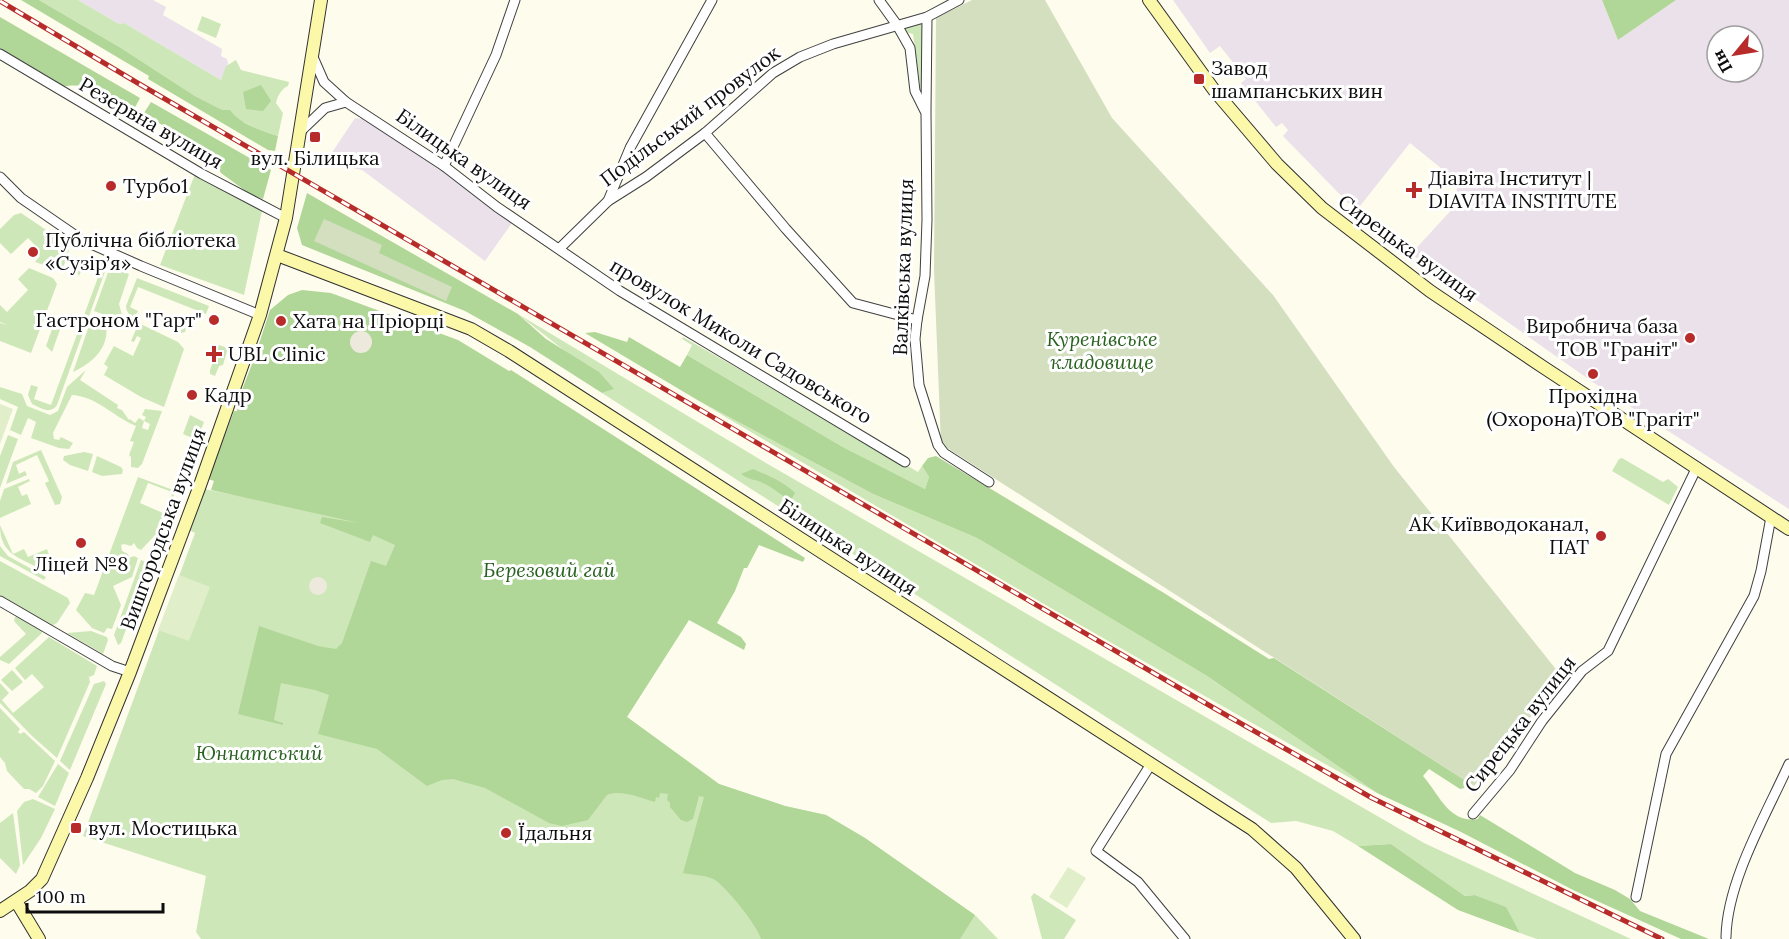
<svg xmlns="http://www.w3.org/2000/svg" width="1789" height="939" font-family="Lora,serif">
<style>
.industrial{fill:#ebe1eb;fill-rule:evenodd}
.green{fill:#cee7b8}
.forest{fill:#b1d798}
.cemetery{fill:#d3dfbf}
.pitch{fill:#e0efc9}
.plaza{fill:#edeadd}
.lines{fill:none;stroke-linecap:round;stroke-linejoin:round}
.street-casing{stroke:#404040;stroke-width:11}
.secondary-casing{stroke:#2f2f2f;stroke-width:14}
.street{stroke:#fff;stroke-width:9}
.secondary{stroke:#fcf8aa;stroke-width:12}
.rail-casing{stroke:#b72c2a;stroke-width:5}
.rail{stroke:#fff;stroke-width:3;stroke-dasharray:9;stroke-linecap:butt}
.poi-dot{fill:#b72c2a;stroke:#fff;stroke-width:2}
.labels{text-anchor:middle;stroke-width:6;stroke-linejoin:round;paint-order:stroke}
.poi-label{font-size:20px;fill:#0d0d0d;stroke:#fff;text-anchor:start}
.street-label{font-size:20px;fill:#0d0d0d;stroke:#fff}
.park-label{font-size:20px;font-style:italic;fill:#296220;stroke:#fff}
</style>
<rect width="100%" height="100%" fill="#fefced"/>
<g class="industrial">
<path d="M78 0H153L166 7 163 15 222 49 221 56 227 59 228 63 221 80 124 23 119 24Z"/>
<path d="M1173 0H1602L1618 40 1676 0H1789V509L1594 383 1411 254 1454 207 1458 182 1410 143 1356 211 1283 136 1288 130 1282 123 1276 127 1241 83 1246 79 1220 46 1210 53ZM1717 36H1753V72H1717Z"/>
<path d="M355 118 370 120 514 220 485 261 362 170 356 169 331 154Z"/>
</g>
<g class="green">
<path d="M39 0H78L119 24 124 23 221 80 226 66 236 60 241 70 289 82 288 86C282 88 277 97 276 103L283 113 278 136 259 130 195 96 121 48Z"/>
<path d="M202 16 221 24 216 38 197 30Z"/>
<path d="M921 21 924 24 923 93H921L913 34 905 32 903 28Z"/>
<path d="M195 174 262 211 244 295 160 265Z"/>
<path d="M21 213 55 236 69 250 62 271 35 262 40 256 35 251 37 247 28 238 11 254 0 243V229L14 215Z"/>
<path d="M82 257 107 266 57 405C50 415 41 408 32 404L28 395 31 385 38 387 34 399 51 405 100 272 83 266 79 276 74 267 77 259Z"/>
<path d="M110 267 129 274 119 304 122 315 178 342 184 349 164 407 141 397 104 375 108 367 104 364 114 346 133 356 141 338 137 336 134 342 131 341 137 327 94 311Z"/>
<path d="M29 268 53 278 57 284 31 353 0 341V323L8 325 0 322V305L7 312 28 290 18 279Z"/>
<path d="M137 278 209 306 206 314 138 287 130 307 138 311 135 316C129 316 126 311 126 306Z"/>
<path d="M518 314 766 463 1424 843 1631 939H1537L1520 933 1505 907 1475 895 1465 896 1391 844 1358 846 1333 831 1296 821 1271 823 602 393 613 389Z"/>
<path d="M92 317 100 319 106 324C110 348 92 363 73 372Z"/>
<path d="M166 317 187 325 185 332 181 333 162 326Z"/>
<path d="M56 318 63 321 52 352 46 346Z"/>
<path d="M683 337 918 472 922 466 929 477 925 489 841 446 687 355 692 345 682 339Z"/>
<path d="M219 345 228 348 223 365 219 366 215 376 210 374V370Z"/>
<path d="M86 370 80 380 118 405 117 408 122 410 129 420 130 419 135 423 139 418 144 421 142 428 148 430 150 424 144 421 146 417 142 415 145 409 162 411 142 464 138 468 131 467V457L129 455 134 442 130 441 136 426C112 416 98 397 72 395L53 433 54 439 59 440 61 437 73 443 69 449 59 448 31 438 36 422 28 418 21 435 10 430 18 407 0 399V387L22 394 27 406 50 415 58 411 67 387Z"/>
<path d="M699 401 873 494 977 538 1207 676 1377 793C1149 666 923 535 699 401Z"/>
<path d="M190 415 204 422 197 440 183 434Z"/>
<path d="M8 435 18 439 0 488V456Z"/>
<path d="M41 450 62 497 60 504 55 505 45 483 49 481 37 455 16 465 19 474 25 471 27 475 6 484 13 462Z"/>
<path d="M84 452 93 454 88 471 70 465 63 460 64 456Z"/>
<path d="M97 456 121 467 123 470 122 474 102 476 92 472Z"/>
<path d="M1622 458 1663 482 1668 479 1678 487 1669 505 1612 471 1619 459Z"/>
<path d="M138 477 173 490 175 494 171 499 172 492 148 483 140 503 163 513 167 506 169 508 165 517H163L157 533 141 550 137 548 134 543 131 546 124 544 121 545 122 551 128 554 129 558 134 556 138 558 132 577 113 586 121 605 112 629 107 628 104 633 92 628 76 610 85 593 94 595Z"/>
<path d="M29 479 30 481 18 487 22 496 27 494 31 504 0 518V501L4 489Z"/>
<path d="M204 489 410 530 627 717 719 784 785 806 826 815 865 838 976 916 998 939H201L196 932 206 876 83 836 195 533 189 530Z"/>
<path d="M0 525 13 554 24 549 28 557 47 549 49 555 39 568C17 557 0 553 0 525Z"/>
<path d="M0 546 8 556 46 577 44 580 0 556Z"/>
<path d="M141 560 146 562 148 569 121 643 118 645 114 635Z"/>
<path d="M0 561 68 598 70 603 57 623 51 626 0 595Z"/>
<path d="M19 616 41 630 42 633 9 664 0 660V657L26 634 14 621 15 617Z"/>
<path d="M91 631 107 637 108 640 103 654 67 633Z"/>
<path d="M49 637 97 666 94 675 89 677 90 682 57 758 32 736 0 703V683L9 693 2 700 13 713 44 687 32 674 25 680 15 668Z"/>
<path d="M12 670 23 682 12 691 1 680Z"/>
<path d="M104 681 106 684 70 770 60 761 94 684Z"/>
<path d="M0 708 20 729 18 732 20 734 24 732 55 761 43 786 36 793 29 789H24L7 771 5 763 0 757Z"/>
<path d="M58 764 69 773 55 806 38 797Z"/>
<path d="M33 799 55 809 41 838 23 865 17 811 24 802Z"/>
<path d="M13 813 20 865 16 874 0 858V823Z"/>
<path d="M1034 893 1076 920 1064 939H1042L1031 897Z"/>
</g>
<g class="forest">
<path d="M21 0H39L121 48 195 96 222 110H230C240 124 262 131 278 136L275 151 268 150 148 79 149 76Z"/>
<path d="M1602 0H1676L1618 40Z"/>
<path d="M0 17 140 98 132 113C111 100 89 80 63 87L0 49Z"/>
<path d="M261 85 271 101 263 111 246 109 243 92Z"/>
<path d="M151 102 271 170 263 199 251 195 221 173 213 159 144 113Z"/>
<path d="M307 193 518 314 546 339 599 372 614 389 602 393 530 347 465 311 302 245 297 228Z"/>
<path d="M302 290 331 293 458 340 509 371 511 370 805 558 803 562 759 545 747 568H744L735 591 717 623 741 637 746 644 744 650 689 620 627 717 719 784 785 806 826 815 865 838 975 915 960 939H761C757 925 727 888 715 880 706 875 693 875 683 873L704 797 699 796 693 819 687 822 681 820 670 807V803L667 800 668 794 660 793 659 798 656 797 655 802C640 798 621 789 607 795L588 820 562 826 549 823 485 788 453 779 442 780 427 786 377 749 318 734 329 695 315 690 281 683 274 720 283 723V725L238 714 259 626 318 646 336 649 342 643 371 561 386 566 395 545 373 535 370 542 320 523 322 517 359 523 211 490 214 481 208 479 234 411H237L238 407 236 405 254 359 270 310 288 295Z"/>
<path d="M595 332 627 342 629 337 680 367 687 355 841 446 925 489 929 477 922 466 928 458 936 456 1164 593 1269 659 1274 658 1474 786 1460 789 1429 769 1423 776C1439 794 1449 824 1478 819L1480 815 1575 873 1615 890 1630 899 1640 911 1709 939H1681L1575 891 1461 832 1377 793 1207 676 977 538 873 494 699 401 585 333Z"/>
<path d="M753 469C765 474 786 483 795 493L791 500C781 496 774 488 765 484 756 479 751 481 741 474Z"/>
<path d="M1391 844 1465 896 1475 895 1506 907 1520 933 1458 910 1358 846Z"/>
</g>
<g class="cemetery">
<path d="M972 0H1045L1112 118 1273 295 1394 467 1563 678 1474 786 941 444 934 270 936 18Z"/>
<path d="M324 219 382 245 379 253 452 287 446 301 314 241Z"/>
</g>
<g class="pitch">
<path d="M0 404 13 409 0 444Z"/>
<path d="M179 575 210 587 189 641 158 630Z"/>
<path d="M1068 867 1086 878 1067 908 1049 897Z"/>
</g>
<g class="plaza">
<circle cx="361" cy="342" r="11"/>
<circle cx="318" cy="586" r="9"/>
</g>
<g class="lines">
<g class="street-casing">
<g id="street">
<path d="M879 0 897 25 910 48 915 91 926 113 927 220 925 276 917 320 915 339 919 385 938 445 944 453 989 482"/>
<path d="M0 54 202 174 286 218"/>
<path d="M313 57 324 82 346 102 444 166 497 207 620 291 905 462"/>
<path d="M926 111 927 17"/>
<path d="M302 130 325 108 346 102"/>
<path d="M705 133 786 229 853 303 917 320"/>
<path d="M444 166 496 55 515 0"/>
<path d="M0 177 21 198 82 240 141 266 260 315"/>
<path d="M608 201 630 148 712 0"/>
<path d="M560 248 608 201 646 177 705 133 773 73 800 57 833 44 927 17 959 0"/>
<path d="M0 601 112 666 130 672"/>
<path d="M1151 764 1096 851 1138 882 1185 939"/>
<path d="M1473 814 1510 770 1542 721 1582 671 1608 651 1697 467"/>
<path d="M1636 897 1666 754 1754 596 1761 571 1771 517"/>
<path d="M1726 937C1727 881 1766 815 1789 764"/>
</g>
</g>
<g class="secondary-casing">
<g id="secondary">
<path d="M1149 0 1214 90 1277 164 1322 208 1430 291 1543 367 1789 529"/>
<path d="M277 255 471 329 509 351 1252 829 1296 868 1354 939"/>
<path d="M16 901 39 939"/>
<path d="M0 911 30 891 42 879 87 778 130 672 199 488 260 315 286 218 321 0"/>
</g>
</g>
<use href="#street" class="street"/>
<use href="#secondary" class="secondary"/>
<g class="rail-casing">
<path id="rail" d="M0 1 141 85 1219 711 1372 798 1662 939"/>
</g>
<use href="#rail" class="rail"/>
</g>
<g class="poi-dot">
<rect x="1193" y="73" width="12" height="12" rx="3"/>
<rect x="309" y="131" width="12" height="12" rx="3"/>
<circle cx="111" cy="186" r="6"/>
<path d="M1411 181h6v6h6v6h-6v6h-6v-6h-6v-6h6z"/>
<circle cx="33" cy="252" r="6"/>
<circle cx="214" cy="320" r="6"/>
<circle cx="281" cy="321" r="6"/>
<circle cx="1690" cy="338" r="6"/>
<path d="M211 345h6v6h6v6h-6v6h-6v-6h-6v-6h6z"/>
<circle cx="1593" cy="374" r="6"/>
<circle cx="192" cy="395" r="6"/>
<circle cx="1601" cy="536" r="6"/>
<circle cx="81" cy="543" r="6"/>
<rect x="70" y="822" width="12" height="12" rx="3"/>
<circle cx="506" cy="833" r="6"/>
</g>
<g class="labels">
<g class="poi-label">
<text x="1211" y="75">Завод<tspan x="1211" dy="23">шампанських вин</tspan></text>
<text x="315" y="165" text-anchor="middle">вул. Білицька</text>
<text x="1428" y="185">Діавіта Інститут |<tspan x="1428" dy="23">DIAVITA INSTITUTE</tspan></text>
<text x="123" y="193">Турбо1</text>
<text x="45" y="247">Публічна бібліотека<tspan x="45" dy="23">«Сузір’я»</tspan></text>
<text x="202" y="327" text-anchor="end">Гастроном "Гарт"</text>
<text x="293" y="328">Хата на Пріорці</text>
<text x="1678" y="333" text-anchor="end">Виробнича база<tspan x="1678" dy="23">ТОВ "Граніт"</tspan></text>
<text x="228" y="361">UBL Clinic</text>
<text x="204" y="402">Кадр</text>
<text x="1593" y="403" text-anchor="middle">Прохідна<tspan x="1593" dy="23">(Охорона)ТОВ "Грагіт"</tspan></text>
<text x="1589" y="531" text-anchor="end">АК Київводоканал,<tspan x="1589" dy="23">ПАТ</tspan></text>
<text x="81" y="571" text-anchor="middle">Ліцей №8</text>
<text x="88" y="835">вул. Мостицька</text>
<text x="518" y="840">Їдальня</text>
</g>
<g class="street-label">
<text transform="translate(690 116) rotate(-37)" y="7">Подільський провулок</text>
<text transform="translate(151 123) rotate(30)" y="7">Резервна вулиця</text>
<text transform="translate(464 159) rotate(35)" y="7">Білицька вулиця</text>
<text transform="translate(1408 248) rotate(36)" y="7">Сирецька вулиця</text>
<text transform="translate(903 267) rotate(-88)" y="7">Валківська вулиця</text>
<text transform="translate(741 341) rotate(31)" y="7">провулок Миколи Садовського</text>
<text transform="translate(163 529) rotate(-70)" y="7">Вишгородська вулиця</text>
<text transform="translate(848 547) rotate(33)" y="7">Білицька вулиця</text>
<text transform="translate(1520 724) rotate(-52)" y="7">Сирецька вулиця</text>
</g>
<g class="park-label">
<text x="1102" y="346">Куренівське<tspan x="1102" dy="23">кладовище</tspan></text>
<text x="549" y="577">Березовий гай</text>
<text x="259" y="760">Юннатський</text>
</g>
</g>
<g transform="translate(1735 54) rotate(240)"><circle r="28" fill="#ffffff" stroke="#9e9e9e" stroke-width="1.5"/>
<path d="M0-4.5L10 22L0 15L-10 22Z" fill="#b72c2a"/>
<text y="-9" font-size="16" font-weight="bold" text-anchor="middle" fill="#0d0d0d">Пн</text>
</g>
<path d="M27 903v9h136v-9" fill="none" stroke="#0d0d0d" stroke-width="3"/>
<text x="36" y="903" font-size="18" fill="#0d0d0d" stroke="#ffffff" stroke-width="4.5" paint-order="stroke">100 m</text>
</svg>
